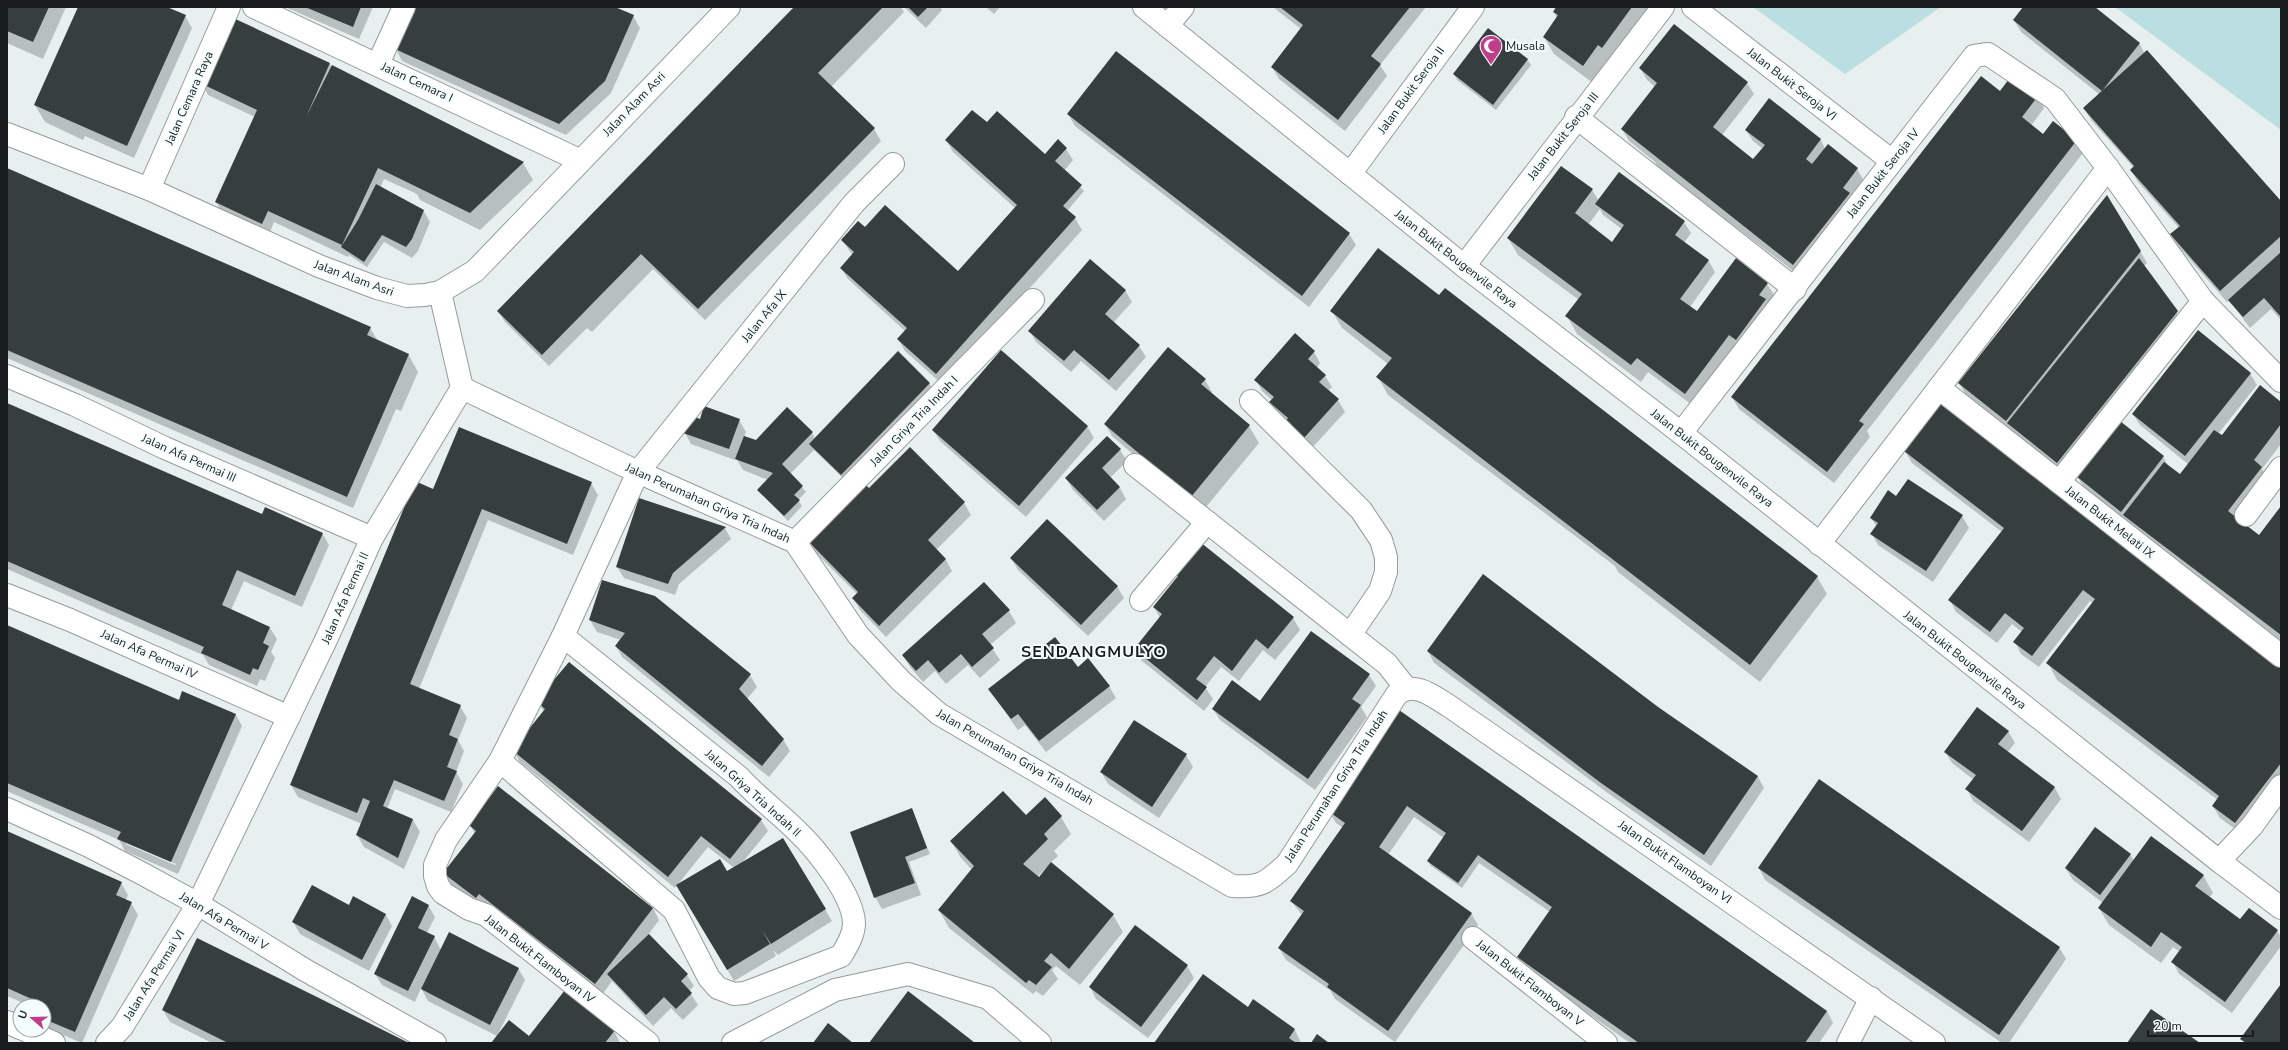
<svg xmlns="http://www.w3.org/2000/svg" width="2288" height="1050" font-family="'Nunito Sans',sans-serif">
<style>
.green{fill:#bbdfe0}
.shadow{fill:#0003;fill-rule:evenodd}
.building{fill:#373e3e}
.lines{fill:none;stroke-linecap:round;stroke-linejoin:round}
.minor-casing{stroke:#949c9d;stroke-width:24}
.minor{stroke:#fff;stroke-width:22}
.labels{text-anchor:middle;stroke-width:4;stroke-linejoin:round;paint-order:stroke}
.poi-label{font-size:12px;fill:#181c1c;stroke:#f4fdfd;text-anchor:start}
.street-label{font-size:12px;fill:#181c1c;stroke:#f4fdfd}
.district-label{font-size:16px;font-weight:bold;letter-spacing:1px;fill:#181c1c;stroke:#f4fdfd}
</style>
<rect width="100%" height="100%" fill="#e7efef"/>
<g class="green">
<path d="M1753 7H1941L1845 74Z"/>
<path d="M2115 7H2281V130Z"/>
</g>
<g class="shadow">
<path d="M7 7H66L43 59 7 43Z"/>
<path d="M79 7H165L185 16 192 28 134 158 85 136 83 140 45 122 35 105Z"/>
<path d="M285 7H373L359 39Z"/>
<path d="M415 7H613L633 16 640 28 611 93 566 135 402 61 396 49Z"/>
<path d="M795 7H901L904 12 831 87 874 129 881 141 705 320 653 269 592 332 587 328 549 366 505 322 498 311Z"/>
<path d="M904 7H940L942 10 926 28Z"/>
<path d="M986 7H1000L994 14Z"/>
<path d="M1273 7H1426L1380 65 1387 76 1345 131 1279 79 1272 67 1301 29Z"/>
<path d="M1557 7H1654L1593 83 1554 54 1544 37 1557 18 1554 12Z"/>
<path d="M2025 7H2093L2139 43 2145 54 2281 202V320L2271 309 2250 328 2229 300 2227 302 2178 246 2171 235 2179 228 2138 182 2131 170 2134 168 2091 120 2084 108 2099 94 2021 32 2014 20Z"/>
<path d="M231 18 330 64 332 68 523 163 533 180 480 230 420 200 417 194 384 179 380 188 423 210 430 222 418 251 412 258 384 242 367 267 349 255 348 257 274 222 269 235 223 214 216 202 255 117 208 95 202 83Z"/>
<path d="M1527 59 1531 65 1496 110 1457 80 1454 74Z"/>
<path d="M1640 68 1747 83 1754 94 1722 135 1757 164 1763 149 1753 141 1746 130 1769 100 1821 140 1825 149 1828 146 1857 169 1864 181 1800 276 1658 168 1655 162 1629 141 1622 129 1655 87 1647 80Z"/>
<path d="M2000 92 2038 97 2044 108 2031 126 2043 135 2076 141 2083 153 1867 431 1870 437 1834 483 1739 409 1732 397Z"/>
<path d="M1068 114 1349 234 1356 245 1309 307 1075 126Z"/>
<path d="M987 124 1045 155 1066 149 1073 160 1064 171 1084 191 1067 211 1075 218 1082 230 943 385 905 351 898 339 905 331 848 279 841 268 853 256 842 240 865 228 958 272 1015 208 953 152 946 140Z"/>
<path d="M7 169 370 328 378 341 408 354 418 372 401 411 396 409 353 508 7 358Z"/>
<path d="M1592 190 1599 201 1684 222 1691 233 1684 243 1708 260 1715 272 1690 307 1697 312 1767 284 1774 295 1692 405 1648 372 1641 382 1577 334 1567 316 1579 300 1518 255 1508 238ZM1600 209 1603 215 1623 230 1613 243 1588 225Z"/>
<path d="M2140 251 2147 263 2144 266 2184 323 2064 474 1966 395 1959 383Z"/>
<path d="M1125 290 1132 302 1113 323 1139 346 1146 357 1116 391 1081 361 1071 372 1036 342 1030 331Z"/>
<path d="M1445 290 1817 577 1827 594 1760 682 1618 572 1615 566 1388 395 1378 377 1388 364 1342 328 1332 311 1439 296Z"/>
<path d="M1314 352 1320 363 1317 368 1325 376 1332 387 1328 391 1338 400 1345 412 1310 450 1277 414 1271 403 1273 401 1262 391 1256 380Z"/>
<path d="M2250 373 2257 385 2218 434 2222 437 2281 403V444L2262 469 2268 479 2238 519 2259 536 2281 508V641L2131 527 2128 522 2084 488 2077 476 2163 457 2169 467 2180 476 2189 465 2140 425 2133 414Z"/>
<path d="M1205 380 1212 392 1210 393 1249 426 1259 443 1201 513 1112 436 1105 424Z"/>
<path d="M929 383 936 395 845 480 814 450 790 474 806 492 798 500 802 506 788 521 758 490 768 480 743 470 736 458 735 460 691 444 685 433 700 420H739L746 432 744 437 756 441 812 433 815 438Z"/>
<path d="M7 404 262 515 322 533 329 545 302 607 244 581 231 610 270 628 277 639 271 652 275 658 265 681 260 679 257 686 209 665 203 655 7 569Z"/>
<path d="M1087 426 1094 438 1026 517 940 441 933 430Z"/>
<path d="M1120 450 1127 461 1110 478 1120 488 1126 499 1104 521 1073 490 1066 478Z"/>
<path d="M1905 451 2281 668V783L2242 834 2220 818 2213 806 2218 800 2057 680 2048 663 2093 603 2090 601 2039 667 2021 654 2015 642 2022 632 2012 624 1997 643 1956 612 1950 600 2002 532 1912 463Z"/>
<path d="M591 483 598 495 573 555 488 520 419 689 460 706 467 718 458 740 464 751 456 772 463 784 451 812 395 789 387 809 413 820 420 832 404 869 364 847 357 835 362 824 298 797 291 785 434 490Z"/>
<path d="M869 489 964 503 971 515 936 550 946 560 952 571 886 637 860 610 853 598 857 594 817 554 810 542Z"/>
<path d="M1896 497 1962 516 1969 528 1933 582 1878 545 1872 534 1877 527 1871 518Z"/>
<path d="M725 528 731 539 679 584 675 595 624 578 617 567Z"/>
<path d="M1200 543 1293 618 1300 630 1275 660 1263 650 1239 681 1221 667 1205 687 1213 699 1204 711 1142 661 1135 649 1160 618 1154 607 1178 578 1176 574Z"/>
<path d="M1011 558 1117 586 1124 598 1088 636 1018 570Z"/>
<path d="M1483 576 1685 727 1758 777 1764 788 1711 866 1609 794 1434 663 1428 651Z"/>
<path d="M984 584 1009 611 1016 623 990 645 1000 660 980 678 968 665 946 684 935 671 923 682 910 667 903 656Z"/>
<path d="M654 597 750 675 757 687 747 699 783 739 790 751 769 777 622 657 616 646 621 640 597 632 590 620Z"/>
<path d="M7 626 179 701 236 715 242 726 178 874 125 851 119 840 7 791ZM126 842 176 864 175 865 126 844Z"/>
<path d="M1078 668 1109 686 1116 698 1046 752 1025 725 1018 730 989 689Z"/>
<path d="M1369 675 1376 686 1361 707 1367 717 1315 790 1220 720 1213 709 1261 702Z"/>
<path d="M538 702 761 820 768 831 742 863 782 839 832 921 778 955 773 950 776 956 734 981 678 886 727 873 734 868 708 847 675 888 520 762 513 750 544 712Z"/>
<path d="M1399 712 1827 1011 1833 1023 1819 1043H1630L1525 969 1518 957 1550 912 1479 863 1462 888 1431 866 1428 861 1444 838 1414 817 1388 855 1471 913 1478 925 1395 1042 1335 999 1330 990 1286 960 1279 948 1302 915 1291 901 1343 828 1336 823 1329 811Z"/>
<path d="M2008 731 2015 743 2007 753 2055 788 2061 799 2029 842 1973 801 1967 789 1974 780 1952 763 1945 752Z"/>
<path d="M1186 755 1193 767 1159 818 1108 784 1101 772Z"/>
<path d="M912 809 930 854 909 862 921 895 882 909 875 897Z"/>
<path d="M1026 816 1061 817 1071 834 1054 851 1058 856 1050 863 1113 915 1123 932 1080 985 1056 966 1052 970 1058 979 1043 996 1036 991 1033 994 949 928 939 910 972 870 961 858 951 841ZM1046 868 1047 869 1039 878 1037 877Z"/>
<path d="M470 825 653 908 659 920 648 935 687 975 694 986 689 991 698 1005 683 1020 671 1008 653 1026 612 981 602 995 451 885 444 873 475 834Z"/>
<path d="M7 833 121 883 128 895 125 901 131 903 138 915 82 1043 44 1027V1006H30L7 996Z"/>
<path d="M2130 854 2134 861 2203 875 2213 893 2209 898 2240 921 2277 931 2281 937V946L2232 1013 2179 974 2173 962 2180 952 2173 947 2161 963 2109 925 2099 908 2103 903 2073 880 2066 869Z"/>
<path d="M1759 868 2059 947 2066 959 2009 1043H2002L1765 880Z"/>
<path d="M428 905 435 917 427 933 434 937 441 950 518 968 525 980 497 1036 428 1001 421 988 415 1002 382 985 375 974Z"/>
<path d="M349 906 386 915 392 926 369 971 300 934 293 922Z"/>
<path d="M1187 966 1194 978 1148 1038 1096 999 1090 987Z"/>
<path d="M1254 1001 1295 1030 1301 1043H1155L1249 1008Z"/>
<path d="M163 1010 407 1043H212L170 1022Z"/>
<path d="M614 1031 620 1043H492L529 1038Z"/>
</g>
<g class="building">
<path d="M7 7H49L33 42 7 31Z"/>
<path d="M78 7H167L186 15 127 146 34 105Z"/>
<path d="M305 7H361L353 27Z"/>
<path d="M413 7H615L634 15 605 81 559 124 395 49Z"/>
<path d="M794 7H883L818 73 875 128 698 309 641 254 542 355 497 311Z"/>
<path d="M908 7H928L918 17Z"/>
<path d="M1280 7H1410L1371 56 1381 64 1338 120 1271 67 1303 25Z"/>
<path d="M1556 7H1632L1602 48 1598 45 1583 66 1543 37 1558 15 1553 12Z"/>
<path d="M2023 7H2095L2140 43 2102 91 2013 20Z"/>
<path d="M231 17 330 63 306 117 332 65 524 162 470 213 378 168 342 245 268 211 262 224 215 202 257 110 200 83Z"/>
<path d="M1674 24 1748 82 1713 127 1753 159 1765 145 1745 130 1769 98 1821 139 1806 159 1812 164 1828 144 1858 168 1843 188 1850 193 1793 265 1621 129 1657 83 1639 68Z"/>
<path d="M1488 28 1528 59 1493 105 1453 74Z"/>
<path d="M2147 50 2281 201V236L2220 291 2170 234 2180 226 2130 170 2134 166 2083 108Z"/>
<path d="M1116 51 1350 233 1302 296 1067 114Z"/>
<path d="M2012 75 2038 96 2022 117 2043 134 2053 121 2077 140 1859 421 1864 424 1827 472 1731 397 1981 76 2000 91Z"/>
<path d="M972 110 987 122 997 111 1045 154 1058 139 1067 148 1055 161 1082 185 1063 206 1076 217 936 374 897 339 907 328 840 268 854 252 841 240 858 221 865 227 885 205 958 271 1017 205 945 140Z"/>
<path d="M1561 166 1593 189 1575 213 1612 242 1624 225 1595 204 1619 172 1685 221 1675 235 1709 260 1680 299 1697 311 1736 258 1768 283 1759 295 1766 299 1736 340 1729 335 1685 394 1637 358 1631 365 1565 316 1582 294 1507 238Z"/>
<path d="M7 168 371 327 367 335 409 354 347 497 7 350Z"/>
<path d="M376 184 424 210 412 239 406 247 382 235 364 262 341 247 358 220Z"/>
<path d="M2107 195 2141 251 2006 421 1958 383Z"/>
<path d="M1378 248 1439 295 1445 288 1818 576 1750 665 1376 377 1392 358 1330 311Z"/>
<path d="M2281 252V317L2264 298 2243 317 2228 300Z"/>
<path d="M2139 258 2178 311 2057 463 2007 423Z"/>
<path d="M1090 259 1126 290 1105 314 1140 345 1109 380 1074 350 1064 361 1028 331Z"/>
<path d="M2198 330 2251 373 2185 456 2132 414Z"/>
<path d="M1295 333 1315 351 1308 359 1326 375 1319 382 1339 399 1303 439 1284 423 1288 418 1269 402 1274 397 1254 380Z"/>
<path d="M1168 347 1206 379 1201 384 1250 425 1191 497 1104 424Z"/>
<path d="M1001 350 1088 426 1019 506 932 430Z"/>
<path d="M898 351 930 383 841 475 809 444Z"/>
<path d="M2260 385 2281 402V424L2254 460 2262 467 2228 511 2259 535 2281 506V635L2123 515 2164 462 2180 474 2214 430 2222 435Z"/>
<path d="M7 403 262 514 265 507 323 533 295 596 237 570 222 605 270 627 263 643 269 646 258 670 253 668 250 675 201 653 204 647 7 561Z"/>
<path d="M1940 404 2281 667V763L2235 823 2212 806 2219 796 2046 663 2095 599 2083 590 2032 656 2013 642 2024 628 2005 613 1990 632 1948 600 2004 528 1904 451Z"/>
<path d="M704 406 740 419 729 449 683 433 690 415 700 419Z"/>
<path d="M787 407 813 432 782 464 803 486 794 495 800 500 784 516 757 490 773 473 735 459 744 436 756 440Z"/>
<path d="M2120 421 2164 456 2121 512 2076 476Z"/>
<path d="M459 427 592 482 567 544 482 509 410 684 461 705 449 735 458 739 447 767 457 771 444 801 394 780 383 806 413 819 398 858 356 835 370 801 363 798 357 813 290 785 415 481 433 489Z"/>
<path d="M1107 436 1121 449 1102 468 1120 487 1097 510 1065 478Z"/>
<path d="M910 447 965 502 928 540 946 559 879 626 852 598 858 592 809 542 866 485 869 488Z"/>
<path d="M1908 479 1963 515 1926 571 1870 534 1878 523 1870 518 1888 490 1896 496Z"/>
<path d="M639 498 726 527 673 573 668 584 616 567Z"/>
<path d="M1047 519 1118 586 1081 625 1010 558Z"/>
<path d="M1200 542 1294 617 1268 649 1256 639 1232 671 1214 656 1196 679 1207 687 1197 700 1134 649 1162 614 1153 607 1178 576 1174 574Z"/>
<path d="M1483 574 1658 707 1758 776 1704 855 1601 783 1427 651Z"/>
<path d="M602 580 655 596 751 674 739 689 784 739 762 766 615 646 625 633 589 620Z"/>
<path d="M984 582 1010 610 982 634 994 648 972 667 961 654 939 673 928 660 916 671 902 655Z"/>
<path d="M7 625 179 700 182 691 236 714 171 862 117 839 121 832 7 783Z"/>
<path d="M1311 631 1370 674 1352 699 1361 705 1308 779 1212 709 1232 680 1260 701Z"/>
<path d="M1055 637 1078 667 1088 658 1110 686 1039 741 1018 714 1011 719 988 689Z"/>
<path d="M569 662 762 819 730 859 701 836 668 877 512 750 545 709 536 701Z"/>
<path d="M1977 707 2009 731 1998 744 2055 787 2022 831 1965 789 1976 775 1944 752Z"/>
<path d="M1399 710 1827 1011 1805 1043H1639L1517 957 1552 907 1478 855 1458 883 1427 861 1446 833 1407 806 1379 847 1472 913 1388 1031 1327 987 1329 984 1278 948 1304 911 1290 901 1345 823 1328 811Z"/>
<path d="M1134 720 1187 754 1152 807 1100 772Z"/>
<path d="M1819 779 2060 947 1999 1035 1758 868Z"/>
<path d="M498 786 653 908 595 984 479 894 476 898 443 873 476 831 469 825Z"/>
<path d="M1003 791 1026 815 1045 797 1062 816 1044 834 1048 839 1023 864 1039 877 1051 862 1114 914 1069 969 1051 953 1044 961 1052 967 1036 985 1029 980 1026 983 938 910 974 866 950 841Z"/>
<path d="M912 808 927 848 905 857 915 883 874 898 850 832Z"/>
<path d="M2095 827 2131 854 2100 895 2065 868Z"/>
<path d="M7 831 122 882 116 895 132 902 75 1032 44 1019V1006H32L34 1000 7 988Z"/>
<path d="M2151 836 2204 875 2195 886 2240 919 2249 908 2278 930 2225 1002 2171 962 2182 947 2161 932 2151 947 2098 908Z"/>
<path d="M783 838 826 909 771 944 762 930 770 944 727 970 676 885 720 859 727 871Z"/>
<path d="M312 885 349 905 353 896 386 914 362 960 292 922Z"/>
<path d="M412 896 429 905 418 928 435 936 408 991 374 974Z"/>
<path d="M1135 925 1188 965 1141 1027 1089 987Z"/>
<path d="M449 932 519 968 490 1025 421 989Z"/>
<path d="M649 934 688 974 681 981 692 993 676 1009 664 997 646 1015 607 974Z"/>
<path d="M197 938 313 995 409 1043H228L162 1010Z"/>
<path d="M1203 974 1248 1007 1253 999 1295 1029 1289 1038 1296 1043H1154Z"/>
<path d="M2281 984V1043H2246L2240 1039Z"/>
<path d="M565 990 615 1030 605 1043H491L509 1020 529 1036Z"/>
<path d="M908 991 943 1018 975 1043H869Z"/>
<path d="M2151 1009 2200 1043H2127Z"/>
<path d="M828 1023 853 1043H813Z"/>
<path d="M1317 1034 1329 1043H1311Z"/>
</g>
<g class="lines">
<g class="minor-casing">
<g id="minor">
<path d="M254 7 579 160"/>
<path d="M1144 7 1464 266 1681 433 2219 861 2281 908"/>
<path d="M1693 7 1892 161"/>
<path d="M1167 26 1183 7"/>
<path d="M378 64 404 7"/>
<path d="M1576 117 1795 289"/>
<path d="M7 134 149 189 319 266 377 288 407 296 425 295 440 292 475 271 729 7"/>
<path d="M1350 174 1473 7"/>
<path d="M149 189 229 7"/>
<path d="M1464 266 1663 7"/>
<path d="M7 376 75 405 165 448 372 538"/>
<path d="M462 388 638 472 795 542 858 635 901 681 939 714 1232 886C1261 888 1266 883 1287 864L1397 694C1414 680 1434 697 1449 706L1934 1043"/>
<path d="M1939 388 2281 656"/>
<path d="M1251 401 1361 510 1381 540 1386 557V572L1380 591 1350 635"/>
<path d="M1681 433 1974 56 1988 54 2055 99 2108 168 2203 301 2281 381"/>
<path d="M1135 465 1387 664 1406 688"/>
<path d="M2059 482 2203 301"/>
<path d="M2246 515 2281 468"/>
<path d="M795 542 1033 300"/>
<path d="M1819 544 2108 168"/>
<path d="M7 595 70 620 289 717"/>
<path d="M1141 600 1207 522"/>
<path d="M500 761 674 910 709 978 718 988 734 994 745 993 841 956C847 946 854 935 854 923 853 895 817 850 797 831 778 812 757 797 739 777L563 636"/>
<path d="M7 809 89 846 143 874 198 904 305 970 435 1043"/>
<path d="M2219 861 2252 826 2281 786"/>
<path d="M1473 938 1606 1043"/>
<path d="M7 1022 20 1028"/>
<path d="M25 1030 54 1043"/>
<path d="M107 1043 122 1027 198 904 325 642 372 538 462 388 440 292"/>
<path d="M648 1043 486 915 469 909 443 893 438 886 435 876V865L446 840 500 761 563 636 638 472 854 203 893 164"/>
<path d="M733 1043 835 990 908 974 988 998 1040 1043"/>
<path d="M1848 1043 1871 998"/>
</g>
</g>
<use href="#minor" class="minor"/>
</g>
<defs>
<g id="mosque-pin" transform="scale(1.15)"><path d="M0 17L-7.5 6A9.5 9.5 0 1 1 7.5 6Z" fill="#be3e89" stroke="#f4fdfd"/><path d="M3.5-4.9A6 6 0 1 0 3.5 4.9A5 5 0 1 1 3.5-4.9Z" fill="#fff"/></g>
</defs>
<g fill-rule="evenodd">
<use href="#mosque-pin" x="1491" y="46"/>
</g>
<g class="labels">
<g class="poi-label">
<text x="1506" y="50">Musala</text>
</g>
<g class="street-label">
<text transform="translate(417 82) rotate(25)" y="4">Jalan Cemara I</text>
<text transform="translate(1792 84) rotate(38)" y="4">Jalan Bukit Seroja VI</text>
<text transform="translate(1411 90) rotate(-54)" y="4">Jalan Bukit Seroja II</text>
<text transform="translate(189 98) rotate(-66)" y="4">Jalan Cemara Raya</text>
<text transform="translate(634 104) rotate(-46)" y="4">Jalan Alam Asri</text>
<text transform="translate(1563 136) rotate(-52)" y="4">Jalan Bukit Seroja III</text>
<text transform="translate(1883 173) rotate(-52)" y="4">Jalan Bukit Seroja IV</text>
<text transform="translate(1456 259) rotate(38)" y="4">Jalan Bukit Bougenvile Raya</text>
<text transform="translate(354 278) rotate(20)" y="4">Jalan Alam Asri</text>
<text transform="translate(764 316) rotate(-51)" y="4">Jalan Afa IX</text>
<text transform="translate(914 421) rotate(-46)" y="4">Jalan Griya Tria Indah I</text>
<text transform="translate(189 458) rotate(24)" y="4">Jalan Afa Permai III</text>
<text transform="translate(1712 458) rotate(38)" y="4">Jalan Bukit Bougenvile Raya</text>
<text transform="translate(708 503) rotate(24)" y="4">Jalan Perumahan Griya Tria Indah</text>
<text transform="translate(2110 522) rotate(38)" y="4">Jalan Bukit Melati IX</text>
<text transform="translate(345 598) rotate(-66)" y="4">Jalan Afa Permai II</text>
<text transform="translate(149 654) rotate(24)" y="4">Jalan Afa Permai IV</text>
<text transform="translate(1965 660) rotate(38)" y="4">Jalan Bukit Bougenvile Raya</text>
<text transform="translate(1015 757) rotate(30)" y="4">Jalan Perumahan Griya Tria Indah</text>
<text transform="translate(1336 786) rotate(-57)" y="4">Jalan Perumahan Griya Tria Indah</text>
<text transform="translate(753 793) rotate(42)" y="4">Jalan Griya Tria Indah II</text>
<text transform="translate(1675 862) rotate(35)" y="4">Jalan Bukit Flamboyan VI</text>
<text transform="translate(224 921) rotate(31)" y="4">Jalan Afa Permai V</text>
<text transform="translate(540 959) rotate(38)" y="4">Jalan Bukit Flamboyan IV</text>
<text transform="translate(154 975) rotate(-58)" y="4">Jalan Afa Permai VI</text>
<text transform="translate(1530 983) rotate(38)" y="4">Jalan Bukit Flamboyan V</text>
</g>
<g class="district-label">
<text x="1094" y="657">SENDANGMULYO</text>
</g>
</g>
<rect width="2288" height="1050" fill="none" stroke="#181c1c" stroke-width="16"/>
<g transform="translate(32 1018) rotate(290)"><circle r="19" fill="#f4fdfd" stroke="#9ca3a3"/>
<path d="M0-3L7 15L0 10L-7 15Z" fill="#be3e89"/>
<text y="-6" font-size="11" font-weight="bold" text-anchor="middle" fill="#181c1c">U</text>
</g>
<path d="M2148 1030v6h105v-6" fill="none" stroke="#181c1c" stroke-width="2"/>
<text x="2154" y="1030" font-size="12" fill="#181c1c" stroke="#f4fdfd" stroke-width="3" paint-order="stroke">20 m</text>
</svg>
